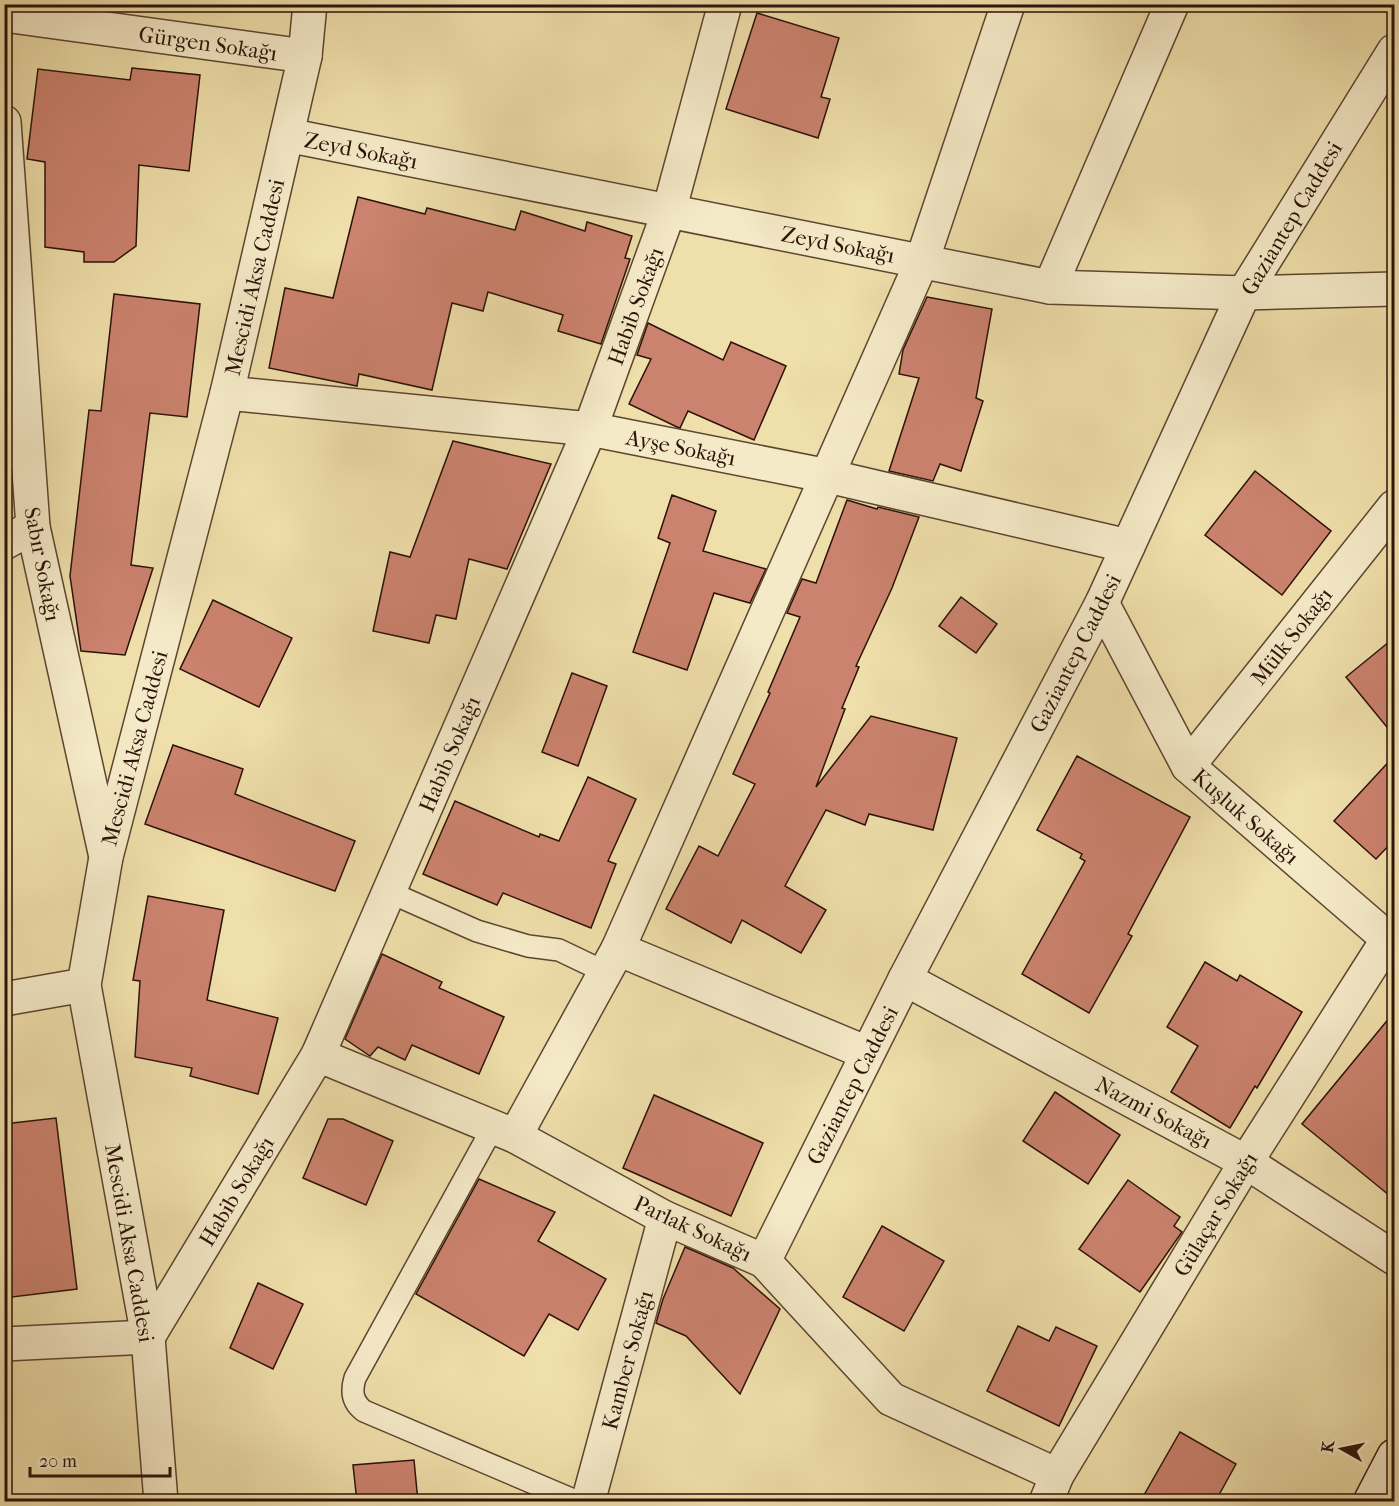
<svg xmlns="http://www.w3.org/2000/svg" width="1399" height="1506" font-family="'IM FELL French Canon',serif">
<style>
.building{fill:#cb826e;stroke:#2c1208;stroke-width:1.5}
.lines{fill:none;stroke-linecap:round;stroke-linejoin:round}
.service-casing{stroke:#5d4530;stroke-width:24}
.minor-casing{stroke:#5d4530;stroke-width:36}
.tertiary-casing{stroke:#5d4530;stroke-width:36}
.secondary-casing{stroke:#2c1208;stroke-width:36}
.service{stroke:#f5eac8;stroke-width:21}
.minor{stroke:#f5eac8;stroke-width:33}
.tertiary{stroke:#f5eac8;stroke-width:33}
.secondary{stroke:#f5eac8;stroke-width:33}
.labels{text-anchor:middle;stroke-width:5;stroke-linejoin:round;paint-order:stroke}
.street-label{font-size:22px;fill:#2c1208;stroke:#f5eac8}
</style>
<rect width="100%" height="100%" fill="#efdfaa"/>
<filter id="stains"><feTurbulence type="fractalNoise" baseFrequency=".00333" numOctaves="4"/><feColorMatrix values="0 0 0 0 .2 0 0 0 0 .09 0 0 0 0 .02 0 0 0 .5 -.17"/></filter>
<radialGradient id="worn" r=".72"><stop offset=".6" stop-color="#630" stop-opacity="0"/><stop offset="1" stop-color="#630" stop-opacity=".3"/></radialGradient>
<g class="building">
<path d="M757 13 839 38 821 97 830 99 818 138 726 109Z"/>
<path d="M132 68 200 75 189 171 139 165 136 246 114 262H84V252L45 247V162L27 159 38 69 130 80Z"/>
<path d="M358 197 425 214 427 208 515 230 521 211 585 231 587 222 632 236 625 258 630 259 601 344 558 331 563 315 488 292 483 311 452 303 432 390 359 374 357 386 269 368 285 288 333 298Z"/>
<path d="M114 294 200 304 187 417 150 413 131 565 153 568 125 655 81 651 70 576 89 410 101 411Z"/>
<path d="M927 297 992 309 976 398 983 401 961 471 940 464 933 481 889 471 919 378 899 374 903 350Z"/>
<path d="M648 323 723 360 731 342 786 366 754 440 688 411 680 428 677 427 629 404 651 359 637 355Z"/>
<path d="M453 441 551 464 507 569 469 559 456 619 436 615 429 643 373 631 390 552 410 557Z"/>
<path d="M1255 471 1331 531 1282 595 1205 535Z"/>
<path d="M672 495 716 511 703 551 766 569 750 603 714 593 687 670 633 652 670 543 658 538Z"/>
<path d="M847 500 877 509 878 507 919 517 892 588 856 666 859 667 842 708 845 709 816 787 871 716 957 738 933 830 869 814 865 825 826 810 785 886 826 910 801 953 742 920 731 943 666 909 699 846 718 856 755 784 733 774 770 693 768 692 800 617 787 613 802 579 816 583Z"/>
<path d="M961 597 997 624 976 653 939 626Z"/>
<path d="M213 600 292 638 259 707 180 669Z"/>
<path d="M1395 637V737L1346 677Z"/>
<path d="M572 673 607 686 578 766 542 752Z"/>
<path d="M173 745 243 769 235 794 355 841 335 891 145 824Z"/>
<path d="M1395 755V839L1376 859 1334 821Z"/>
<path d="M1077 756 1190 817 1128 934 1132 936 1089 1013 1022 974 1085 861 1080 858 1082 854 1037 830Z"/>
<path d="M588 777 636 799 608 861 616 864 591 928 503 893 497 905 423 874 455 801 539 837 540 834 559 841Z"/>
<path d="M148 896 224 910 207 1000 278 1018 258 1094 190 1076 192 1068 135 1057 140 981 133 980Z"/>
<path d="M382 954 442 982 439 988 504 1017 479 1074 412 1045 405 1060 378 1047 370 1056 345 1039Z"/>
<path d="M1205 962 1237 981 1240 975 1302 1012 1257 1088 1255 1086 1230 1128 1171 1092 1198 1046 1167 1027Z"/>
<path d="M1395 1011V1200L1302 1124Z"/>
<path d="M1055 1092 1120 1135 1088 1184 1023 1141Z"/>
<path d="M654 1095 763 1143 731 1216 623 1168Z"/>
<path d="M56 1118 77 1289 4 1298V1124Z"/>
<path d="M328 1119H343L393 1141 366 1205 303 1178Z"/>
<path d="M479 1179 555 1212 538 1241 606 1279 578 1330 549 1314 524 1356 416 1294Z"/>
<path d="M1128 1180 1180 1217 1174 1226 1182 1232 1140 1292 1079 1249Z"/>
<path d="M882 1226 944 1261 904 1331 843 1297Z"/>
<path d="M685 1247 733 1268 780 1309 740 1394 686 1336 656 1323 663 1299Z"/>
<path d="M258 1283 303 1304 273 1369 230 1348Z"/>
<path d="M1018 1326 1049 1341 1056 1327 1097 1346 1059 1426 987 1391Z"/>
<path d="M1180 1432 1236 1464 1215 1502H1140Z"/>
<path d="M414 1460 418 1502H357L353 1465Z"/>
</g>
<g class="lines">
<g class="service-casing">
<g id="service">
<path d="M389 892 477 931 528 946 559 950 605 972"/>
<path d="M493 1127 355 1378C351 1391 352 1402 364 1411L578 1502"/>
</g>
</g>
<g class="minor-casing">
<g id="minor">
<path d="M4 15 305 56"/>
<path d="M4 122 33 527 106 857"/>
<path d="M287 135 1050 287 1244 293 1394 289"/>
<path d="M1050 287 1172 4"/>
<path d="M227 393 590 429 828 476 1128 546"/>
<path d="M4 543 33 527"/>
<path d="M1102 603 1188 766 1388 939"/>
<path d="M1188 766 1394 507"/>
<path d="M618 949 867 1053"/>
<path d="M905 979 1246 1162 1394 1258"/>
<path d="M4 999 84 985"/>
<path d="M318 1055 515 1136 665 1218 764 1261 891 1399 1057 1475"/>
<path d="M515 1136 618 949 922 261 1008 4"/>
<path d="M764 1261 905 979 1102 603 1244 293 1394 51"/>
<path d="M4 1344 148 1337 318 1055 590 429 669 211 725 4"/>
<path d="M588 1502 665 1218"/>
<path d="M1046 1502 1057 1475 1246 1162 1388 939 1394 933"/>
</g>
</g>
<g class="tertiary-casing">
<path id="tertiary" d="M161 1502 148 1337 84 985 106 857 227 393 305 56 310 4"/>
</g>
<g class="secondary-casing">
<path id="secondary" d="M1370 1502 1394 1456"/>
</g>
<use href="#service" class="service"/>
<use href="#minor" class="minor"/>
<use href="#tertiary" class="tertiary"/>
<use href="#secondary" class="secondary"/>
</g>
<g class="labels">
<g class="street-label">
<text transform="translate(208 43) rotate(8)" y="8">Gürgen Sokağı</text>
<text transform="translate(361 150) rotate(11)" y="8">Zeyd Sokağı</text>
<text transform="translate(1291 218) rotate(-59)" y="8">Gaziantep Caddesi</text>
<text transform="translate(838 244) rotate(11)" y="8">Zeyd Sokağı</text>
<text transform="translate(254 277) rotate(-77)" y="8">Mescidi Aksa Caddesi</text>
<text transform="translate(635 306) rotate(-70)" y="8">Habib Sokağı</text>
<text transform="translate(681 447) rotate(11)" y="8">Ayşe Sokağı</text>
<text transform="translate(43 564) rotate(79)" y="8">Sabır Sokağı</text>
<text transform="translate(1291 636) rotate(-52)" y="8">Mülk Sokağı</text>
<text transform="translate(1075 653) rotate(-63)" y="8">Gaziantep Caddesi</text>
<text transform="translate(134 748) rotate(-75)" y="8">Mescidi Aksa Caddesi</text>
<text transform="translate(449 754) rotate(-67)" y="8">Habib Sokağı</text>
<text transform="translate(1246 816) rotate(41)" y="8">Kuşluk Sokağı</text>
<text transform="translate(852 1085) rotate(-63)" y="8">Gaziantep Caddesi</text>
<text transform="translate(1154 1112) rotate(28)" y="8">Nazmi Sokağı</text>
<text transform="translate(236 1191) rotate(-59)" y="8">Habib Sokağı</text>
<text transform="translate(1215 1214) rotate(-59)" y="8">Gülaçar Sokağı</text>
<text transform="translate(693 1228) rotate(25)" y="8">Parlak Sokağı</text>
<text transform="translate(130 1243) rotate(80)" y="8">Mescidi Aksa Caddesi</text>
<text transform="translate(627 1360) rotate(-75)" y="8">Kamber Sokağı</text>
</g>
</g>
<rect width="1399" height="1506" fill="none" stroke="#efdfaa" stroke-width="24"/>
<rect x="6" y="6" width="1387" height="1494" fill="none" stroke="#2c1208" stroke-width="3"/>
<rect x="12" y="12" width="1375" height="1482" fill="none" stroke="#2c1208" stroke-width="1.5"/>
<g transform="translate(1342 1449) rotate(279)" stroke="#f5eac8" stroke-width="4.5" paint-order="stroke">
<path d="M0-4.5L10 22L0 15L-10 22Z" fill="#2c1208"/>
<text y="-9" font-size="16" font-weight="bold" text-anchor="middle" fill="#2c1208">K</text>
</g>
<path d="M30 1467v9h140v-9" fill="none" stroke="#2c1208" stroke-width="3"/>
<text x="39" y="1467" font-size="18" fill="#2c1208" stroke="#f5eac8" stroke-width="4.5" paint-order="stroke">20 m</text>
<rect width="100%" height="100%" filter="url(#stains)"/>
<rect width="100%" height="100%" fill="url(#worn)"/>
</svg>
